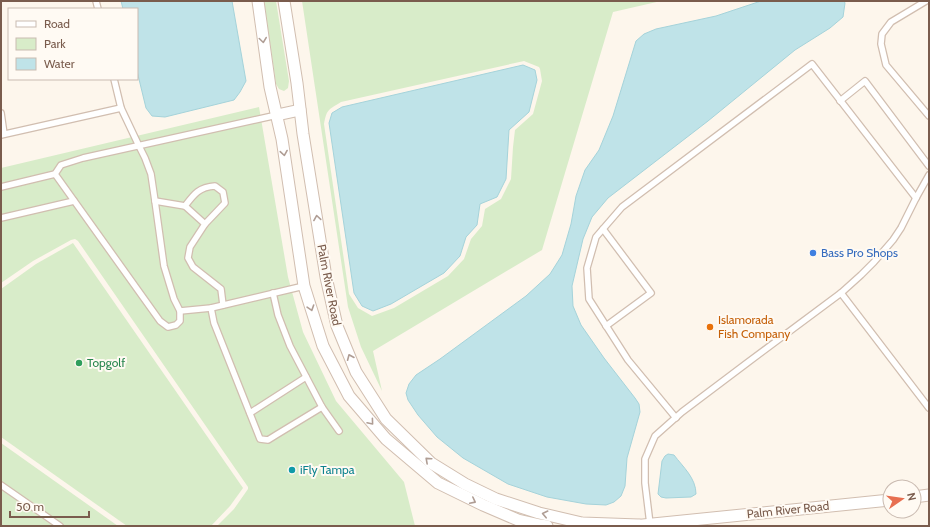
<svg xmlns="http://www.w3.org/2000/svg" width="930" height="527" font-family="Cabin,sans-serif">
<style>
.green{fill:#d8ecc9;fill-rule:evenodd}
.water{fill:#bfe3e8;stroke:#a5d3da}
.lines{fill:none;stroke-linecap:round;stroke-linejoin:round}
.lane-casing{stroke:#d1beb0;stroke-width:8}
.street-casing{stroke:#d1beb0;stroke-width:13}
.lane{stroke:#fff;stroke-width:5.5}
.street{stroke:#fff;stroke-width:11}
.oneway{stroke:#af9d94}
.shop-dot{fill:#3f7fe0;stroke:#fffaf3;stroke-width:1.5}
.food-dot{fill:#e8710a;stroke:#fffaf3;stroke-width:1.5}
.leisure-dot{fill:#2e9e5b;stroke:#fffaf3;stroke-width:1.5}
.culture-dot{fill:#0f9aa8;stroke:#fffaf3;stroke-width:1.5}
.labels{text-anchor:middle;stroke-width:4;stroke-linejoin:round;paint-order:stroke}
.shop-label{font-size:12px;fill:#366cbe;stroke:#fffaf3;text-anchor:start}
.street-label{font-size:12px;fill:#7a5c4d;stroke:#fffaf3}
.food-label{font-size:12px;fill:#c56008;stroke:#fffaf3;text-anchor:start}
.leisure-label{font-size:12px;fill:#27864d;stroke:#fffaf3;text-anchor:start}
.culture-label{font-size:12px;fill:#0d838f;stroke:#fffaf3;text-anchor:start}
</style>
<rect width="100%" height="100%" fill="#fdf6ec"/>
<g class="green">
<path d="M264 1H276L289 81 288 88 284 91 279 89 276 84Z"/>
<path d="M302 1H661L613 12 542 250 373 351 382 391 361 347 348 307ZM524 61 539 67 540 69 542 81 533 114 515 130 513 147 511 179 501 199 485 209 482 226 471 239 464 259 448 276 394 308 372 316 358 308 349 294 324 124C327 109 328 110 341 102Z"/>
<path d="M259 107 288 277 303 332 336 401 404 482 415 526H217L234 509 248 489V487L78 241 75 239 71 240 33 261 1 283V168Z"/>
<path d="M73 243 243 488 230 506 211 526H127L1 437V289L36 264Z"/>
<path d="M1 443 118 526H1Z"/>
</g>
<g class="water">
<path d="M121 1H232L246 81 240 92 234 100 165 117 152 116 146 108 137 71V9H123Z"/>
<path d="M761 1H844L845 3 843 17 830 28 795 50 708 121 608 198 592 217 583 239 572 286 573 306 581 325 604 358 635 398 639 404 640 412 627 458 625 486 621 496 614 502 606 505 586 504 547 497 508 484 463 458 437 437 418 415 408 400 406 393 409 384 416 375 440 359 526 296 550 274 562 255 571 224 576 196 585 170 599 150 613 116 636 41 644 34 656 29 716 16Z"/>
<path d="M523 65 535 70 537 80 529 112 509 130 506 179 497 197 480 204 477 225 466 237 460 256 444 273 391 304 373 311 362 306 354 293 329 123 332 113 342 107Z"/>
<path d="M668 454 674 455C683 467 696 478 696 494L691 497 666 498 661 497 658 494 662 461 665 456Z"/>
</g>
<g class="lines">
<g class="lane-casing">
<g id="lane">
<path d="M96 1 98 9"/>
<path d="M926 1 891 22 882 34 881 44 886 65 929 116"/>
<path d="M840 101 865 81 929 166"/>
<path d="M1 113 4 134"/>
<path d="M1 135 121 108"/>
<path d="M55 174 160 321 168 327 176 325 180 321V311L174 299 164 266 155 201 151 174 145 158 139 146 121 108 114 79"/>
<path d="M1 187 55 174 61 165 83 158 277 115"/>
<path d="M155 201 185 206 205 224 190 247 188 258 193 267 221 289 223 305"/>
<path d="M185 206C194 194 199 187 215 186L223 192 225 203 205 224"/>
<path d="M1 218 74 201"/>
<path d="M603 229 651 293 606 326"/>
<path d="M273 293 278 315 290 346 322 407 339 431"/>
<path d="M841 293 929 408"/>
<path d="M211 308 214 323 260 439 268 440 276 435 322 407"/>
<path d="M180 311 211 308 304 286"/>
<path d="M250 413 306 377"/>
<path d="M676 418 628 360 589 299 587 268 596 237 622 207 812 64 916 198"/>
<path d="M1 485 60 526"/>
<path d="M650 524 645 483V459L655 436 682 412 747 363 841 293 861 275 874 262 893 240 901 228 916 198 929 175"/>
</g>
</g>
<g class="street-casing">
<g id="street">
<path d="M258 1 270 87 282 139 304 286 323 346 349 396 386 439 438 483 483 505 518 520 540 525 547 526"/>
<path d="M284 1 297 83 303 134 326 277 337 326 356 372 386 419 431 463 465 484 496 499 539 513 582 523 639 525"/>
<path d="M277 115 300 110"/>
<path d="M914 497 929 495"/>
<path d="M633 526 890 500"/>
</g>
</g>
<use href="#lane" class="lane"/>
<use href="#street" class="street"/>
</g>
<defs><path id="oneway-chevron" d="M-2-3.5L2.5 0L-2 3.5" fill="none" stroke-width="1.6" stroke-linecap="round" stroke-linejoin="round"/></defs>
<g class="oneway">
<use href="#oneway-chevron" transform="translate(263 40) rotate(82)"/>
<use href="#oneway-chevron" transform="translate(284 153) rotate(81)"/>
<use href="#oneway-chevron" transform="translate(317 218) rotate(-99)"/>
<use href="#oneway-chevron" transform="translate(311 308) rotate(72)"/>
<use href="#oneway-chevron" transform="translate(350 357) rotate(-113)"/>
<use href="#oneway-chevron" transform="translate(371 422) rotate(50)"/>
<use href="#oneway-chevron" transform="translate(428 460) rotate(-138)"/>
<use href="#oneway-chevron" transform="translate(473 501) rotate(27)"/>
<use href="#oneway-chevron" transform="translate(545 514) rotate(-167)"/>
</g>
<circle class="shop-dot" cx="813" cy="253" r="4"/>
<circle class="food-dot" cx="710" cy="327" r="4"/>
<circle class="leisure-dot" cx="79" cy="363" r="4"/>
<circle class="culture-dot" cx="292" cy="470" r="4"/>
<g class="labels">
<g class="shop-label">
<text x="821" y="257">Bass Pro Shops</text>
</g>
<g class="street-label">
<text transform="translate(329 285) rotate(79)" y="4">Palm River Road</text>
<text transform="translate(788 510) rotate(-6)" y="4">Palm River Road</text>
</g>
<g class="food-label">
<text x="718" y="324">Islamorada<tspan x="718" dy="14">Fish Company</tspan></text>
</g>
<g class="leisure-label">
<text x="87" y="367">Topgolf</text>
</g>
<g class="culture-label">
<text x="300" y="474">iFly Tampa</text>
</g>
</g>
<rect width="930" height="527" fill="none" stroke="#7a5c4d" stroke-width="4"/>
<rect x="8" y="8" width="130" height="72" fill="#fffaf3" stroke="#cabbb1"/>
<rect x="16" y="21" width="20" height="6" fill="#ffffff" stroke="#cabbb1"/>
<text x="44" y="28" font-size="12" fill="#7a5c4d">Road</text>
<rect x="16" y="38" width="20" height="12" fill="#d8ecc9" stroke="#cabbb1"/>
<text x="44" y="48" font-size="12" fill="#7a5c4d">Park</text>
<rect x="16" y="58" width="20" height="12" fill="#bfe3e8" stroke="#cabbb1"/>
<text x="44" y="68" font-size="12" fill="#7a5c4d">Water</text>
<g transform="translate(902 499) rotate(77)"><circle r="19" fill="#fffaf3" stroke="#cabbb1"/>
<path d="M0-3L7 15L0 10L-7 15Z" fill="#e76f51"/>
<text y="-6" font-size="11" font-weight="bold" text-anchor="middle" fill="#7a5c4d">N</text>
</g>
<path d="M10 511v6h79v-6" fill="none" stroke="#7a5c4d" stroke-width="2"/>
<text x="16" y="511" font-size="12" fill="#7a5c4d" stroke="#fffaf3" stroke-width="3" paint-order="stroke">50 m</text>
</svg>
